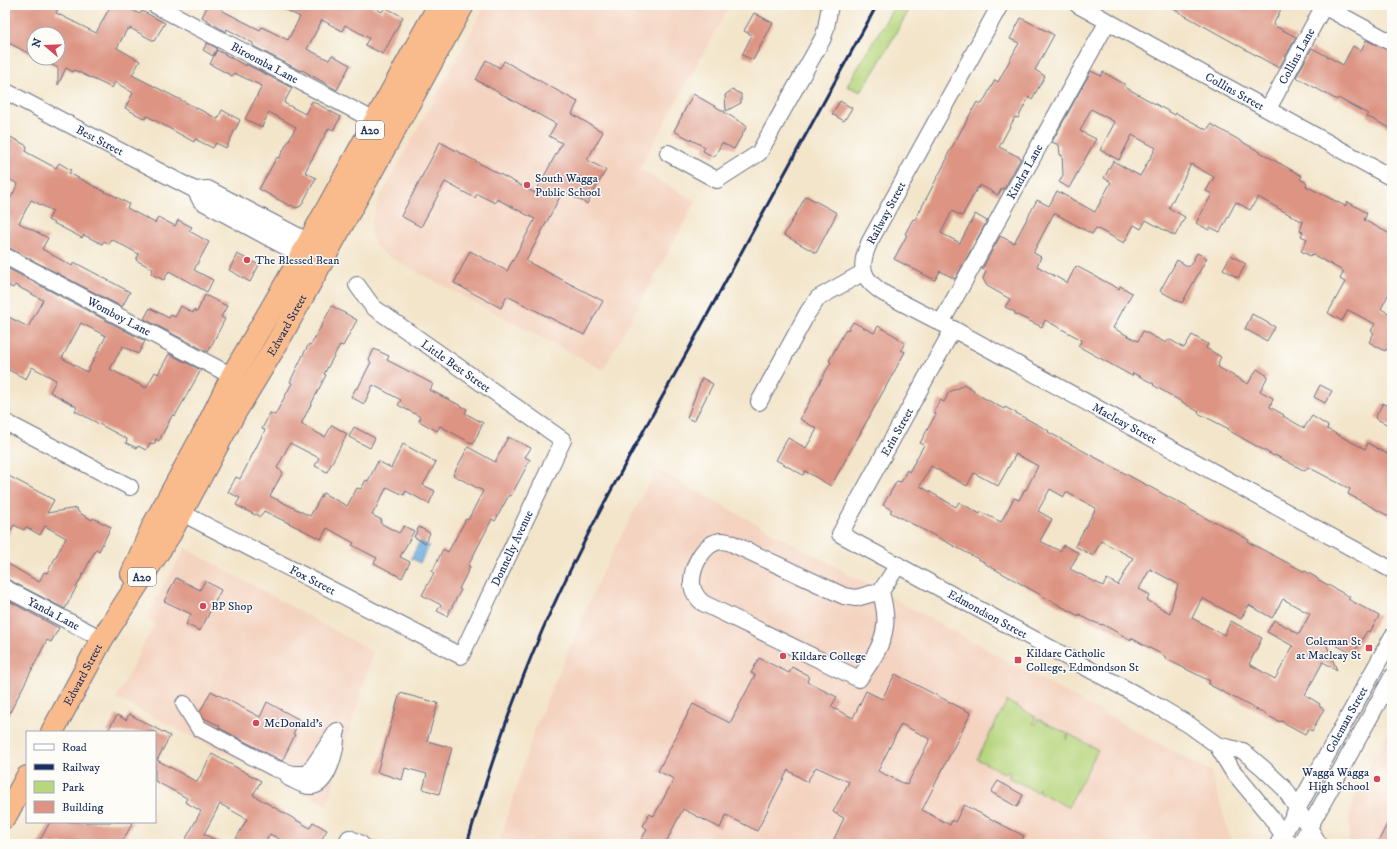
<svg xmlns="http://www.w3.org/2000/svg" width="1397" height="849" font-family="'IM FELL DW Pica',serif">
<style>
.built{fill:#f4d3c0}
.green{fill:#b7d67e;stroke:#69826e}
.water{fill:#64a9da;stroke:#406c9c}
.building{fill:#dd9483;fill-rule:evenodd}
.lines{fill:none;stroke-linecap:round;stroke-linejoin:round}
.minor-casing{stroke:#676f84;stroke-width:18}
.highway-casing{stroke:#676f84;stroke-width:24}
.minor{stroke:#fff;stroke-width:16}
.highway{stroke:#fabb8c;stroke-width:22}
.rail{stroke:#1b2f5e;stroke-width:3}
.poi-dot{fill:#d1495b;stroke:#fdfcf7;stroke-width:1.5}
.labels{text-anchor:middle;stroke-width:3;stroke-linejoin:round;paint-order:stroke}
.shield{fill:#fdfcf7;stroke:#5f6c8c;stroke-width:1}
.shield-label{font-size:11px;font-weight:bold;fill:#1b2f5e}
.street-label{font-size:12px;fill:#1b2f5e;stroke:#fdfcf7}
.poi-label{font-size:12px;fill:#1b2f5e;stroke:#fdfcf7;text-anchor:start}
</style>
<rect width="100%" height="100%" fill="#fdfcf7"/>
<filter id="ink" filterUnits="userSpaceOnUse"><feTurbulence type="fractalNoise" baseFrequency=".025" numOctaves="2"/><feDisplacementMap in="SourceGraphic" scale="8" xChannelSelector="R" yChannelSelector="G"/><feConvolveMatrix kernelMatrix="1 2 1 2 8 2 1 2 1" color-interpolation-filters="sRGB"/></filter>
<filter id="wash" filterUnits="userSpaceOnUse"><feTurbulence type="fractalNoise" baseFrequency=".012" numOctaves="4" result="noise"/><feDisplacementMap in="SourceGraphic" scale="16" xChannelSelector="R" yChannelSelector="G"/><feGaussianBlur stdDeviation="0.9" result="paint"/><feColorMatrix in="noise" values="0 0 0 0 0 0 0 0 0 0 0 0 0 0 0 0 0 1.4 0 .05"/><feComposite in="paint" operator="in"/></filter>
<g filter="url(#wash)">
<rect width="100%" height="100%" fill="#f3e5ca"/>
<g class="built">
<path d="M486 5H717L727 10 639 169 696 201 603 370 385 255 375 245 371 234V224L378 201Z"/>
<path d="M656 469 1211 772 1232 844H499L535 728 600 577Z"/>
<path d="M185 548 373 652 327 805 116 698 155 623 146 618Z"/>
<path d="M1392 724V844H1349V821L1354 799 1365 774Z"/>
</g>
<g class="green">
<path d="M895 5H912L877 66 861 92 847 86Z"/>
<path d="M1007 701 1036 717 1033 723 1036 724 1038 719 1068 734 1066 740 1069 734 1098 750 1068 807 1039 792V788L1037 792 1008 777 1010 773 1008 771 1006 774 977 759Z"/>
</g>
<path class="water" d="M420 541 429 546 420 563 411 558Z"/>
<g id="blocks">
<g class="building">
<path d="M5 5H60L56 13 96 33 111 5H122L140 14 142 11 165 23 154 41 130 28 129 30 127 29 117 48 140 61 132 75 218 119 222 110 240 120 226 148 216 143 213 148 195 139 194 142 147 116 145 119 125 108 133 93 115 82 112 88 74 70 73 72 66 68 58 85V68L39 58H58V34H34V56L5 41Z"/>
<path d="M208 5H214L223 10V11L260 30 262 27 288 40 300 17 276 5H370L382 12 385 7 403 17 383 54 365 45 369 38 345 25 342 31 322 20 307 49 329 60 332 55 350 65 337 90 302 70 301 71 255 47 253 45V43L227 29 226 32 202 17Z"/>
<path d="M1166 5H1283L1273 25 1296 37 1279 68Z"/>
<path d="M754 13 773 23 753 60 742 55 752 35 744 31 746 27Z"/>
<path d="M1021 18 1054 35 1035 70 1045 76 1032 99 1029 97 1018 118 1015 117 999 147 1021 158 1004 189 1002 188 998 195 980 185 979 188 978 187 962 216 952 211 941 233 960 243 975 214 987 221 955 279 940 271 935 280 894 259 907 235 905 234 913 219 915 220 948 157 947 156 977 102 982 104 995 80 998 82 1019 43 1010 39Z"/>
<path d="M1366 40 1392 52V129L1366 116 1368 114 1338 98 1337 100 1296 77 1312 48 1343 65 1353 46 1361 51Z"/>
<path d="M207 43 217 48 213 56 203 50Z"/>
<path d="M217 50 246 66V64L292 88 284 103 305 114 312 101 341 117 333 130 329 128 305 172 316 178 301 206 296 208 291 205 290 206 259 189 277 157 279 158 296 127 269 112 262 127 245 119 262 86 234 73 232 76 210 64Z"/>
<path d="M486 60 500 68 504 61 578 102 572 114 603 132 587 160 606 170 587 204 563 191 526 261 603 301 584 335 507 296 501 308 454 283 470 251 507 271 535 219 497 199 495 203 477 194 475 198 445 182 421 227 401 216 440 142 535 193 562 143 549 136 556 124 476 80Z"/>
<path d="M1091 71 1101 76 1103 72 1126 85 1125 87 1175 115 1176 113 1207 130 1211 124 1302 176 1300 179 1307 183 1306 186 1345 206 1348 202 1367 213 1364 220 1392 235V287L1381 309 1392 315V353L1386 349 1385 351 1369 342 1374 333 1371 331 1375 324 1348 310 1342 321 1328 313 1345 282 1340 279 1343 273V271L1312 254 1310 256 1301 251 1307 239 1301 236 1303 232 1300 231 1303 222 1258 197 1250 210 1236 202 1220 232 1210 227 1209 230 1196 223 1212 194 1206 191 1214 177 1191 164 1169 208 1185 217 1175 236 1146 220 1141 229 1134 225 1124 243 1096 228 1092 234 1054 213 1034 251V253L1041 257 1037 266 1067 283 1076 266 1119 289 1120 286 1132 293 1113 328 1138 341 1143 331 1166 343 1169 339 1184 348 1192 335 1208 344 1206 348 1221 357 1218 363 1219 364 1218 367 1248 384 1257 369 1268 376 1260 391 1273 398 1270 407 1284 415 1283 416 1304 428 1312 416 1328 426 1327 429 1365 449 1368 443 1392 457V518L1348 494 1350 489 1308 467 1305 471 1275 455 1274 456 1228 430 1229 429 1198 413 1199 412 1153 385 1154 384 1133 373 1132 376 1078 346 1082 340 1045 320 1042 327 1015 314V312L1005 307 1010 299 987 286 983 279 986 271 982 269 1000 236 1014 243 1037 200 1049 206 1057 191 1095 212 1111 182 1104 178 1113 161 1140 176 1156 148 1132 135 1119 160 1100 150 1115 122 1091 109 1080 131 1096 139 1069 188 1059 182 1063 175 1062 155H1060L1059 145 1052 142Z"/>
<path d="M732 90 741 94V103L726 111 725 95Z"/>
<path d="M693 94 725 112H724L747 126 734 149 722 143 714 157 703 151 705 147 674 131Z"/>
<path d="M840 101 852 108 844 121 832 114Z"/>
<path d="M5 134 27 146 26 152 56 168 59 163 71 170 69 173 111 195V194L129 204 127 208 155 223 158 217 175 226 178 220 192 227 189 231 209 242 194 270 213 280 207 292 169 271 164 280 151 274 153 269 136 260 139 254 111 239 109 244 104 241 102 244 84 235 82 238 48 220 53 211 31 200 19 223 48 238 42 249 72 266 74 262 130 292 122 307 9 248 5 247V209L18 184 5 177Z"/>
<path d="M806 196 837 213 816 253 784 235Z"/>
<path d="M1197 253 1207 258 1182 303 1160 291 1177 260 1189 267Z"/>
<path d="M237 254 259 265 250 282 229 270Z"/>
<path d="M1231 255 1246 264 1238 278 1223 269Z"/>
<path d="M5 267 145 341 138 354 123 346 110 369 146 388 155 372 158 374 169 354 201 370 175 416 173 414 159 441 156 439 154 444 150 443 146 450 138 446 137 448 126 443 127 439 75 411 77 407 50 392 56 380 32 367 26 379 5 368V315L28 327 43 300 15 285 13 288 5 284ZM81 323 106 336 87 372 62 358Z"/>
<path d="M205 295 227 306 221 317 225 319 208 352 144 319 150 308 169 318 171 315 175 317 181 306 193 313 194 310 197 312Z"/>
<path d="M332 306 357 320 343 346 340 345 324 374 326 375 301 424 325 437 332 425 347 434 327 472 315 466 319 458 290 443 277 468 283 472 270 496 310 516 323 493 347 506 357 488 361 489 366 480 368 481 378 461 391 468 403 444 436 462 423 485 435 491 429 504 406 491 404 495 387 487 372 515 382 520 380 523 399 533 404 526 414 531 400 557 410 562 402 578 374 563 377 558 352 545 354 543 327 528 321 539 264 511 260 517 256 514 255 515 236 505 240 498 228 492 236 477 240 479 265 430 262 429 270 413 275 415 292 383 290 382 304 353 309 344 311 345Z"/>
<path d="M1252 314 1275 327 1267 341 1245 329Z"/>
<path d="M853 322 874 333 878 326 899 338 898 339 905 343 901 350 905 352 831 486 805 471 803 475 776 460 788 438 806 448 817 429 800 419 831 362 829 361 846 329 848 330Z"/>
<path d="M374 349 389 356 387 360 433 384 430 390 467 409 465 413 483 423 473 444 440 426 437 431 419 421 421 417 398 405 401 400 373 385 364 404 351 397 356 388H358L371 362 369 360Z"/>
<path d="M702 378 713 384 694 421 687 418Z"/>
<path d="M963 384 974 390 973 392 1004 409 1005 407 1049 431 1048 432 1189 508V509L1213 522 1214 521 1249 540 1248 542 1305 572V571L1317 578V579L1350 597 1348 599 1379 616 1370 632 1367 631 1353 654 1324 639 1337 670 1323 662 1305 695 1320 704 1319 706 1324 709 1312 731 1308 729 1305 734 1281 721 1280 722 1208 684 1210 681 1166 659 1167 658 1159 653 1131 638V640L1102 624V625L1091 621 1079 614V616L1064 608 984 563V562L890 512 892 510 883 505 897 481 901 482 907 470 909 472 924 445 920 443 936 414 933 413 940 400 944 402 949 392 961 387ZM1016 454 1038 466 1026 490 1025 489 1019 500 1014 498 1001 522 981 512 980 514 959 502 956 507 920 486 931 466 967 486 974 473 998 486ZM1050 489 1064 497 1066 492 1096 508 1075 546 1093 556 1101 541 1133 558 1118 585 1107 579 1103 586 1070 569 1079 553 1063 545 1060 551 1040 541 1052 519 1038 511ZM1150 569 1178 584 1170 613 1147 600 1150 595 1139 589ZM1202 598 1241 619 1249 605 1272 618 1283 599 1310 614 1299 634 1274 620 1267 632 1293 646 1275 679 1249 664 1262 638 1231 621 1224 635 1192 618Z"/>
<path d="M1320 385 1332 391 1325 403 1314 397Z"/>
<path d="M1383 403 1392 408V427L1375 418Z"/>
<path d="M354 427 375 438 370 448 349 437Z"/>
<path d="M508 437 531 448 525 457 530 460 511 496 509 495 495 521 492 519 468 566 470 567 459 589 461 590 447 616 437 611 441 605 422 595 434 573 432 572 443 549 448 552 466 519 468 520 483 491 453 475 468 447 495 462Z"/>
<path d="M5 474 54 500 47 513 77 508 78 512 92 520 93 518 111 527 99 551 96 549 65 609 9 580 5 579V562L39 582 44 572 47 573 66 538 45 526 40 535 26 527 24 530 14 525 5 540Z"/>
<path d="M419 527 430 533 425 543 414 537Z"/>
<path d="M176 578 200 590 205 581 221 590 200 631 186 624 191 614 164 601Z"/>
<path d="M5 599 59 628 51 642 47 640 5 722Z"/>
<path d="M759 658 789 673 792 667 809 676 807 682 837 697 831 707 853 718 866 691 882 699 895 674 971 713 922 810 950 825 952 820 955 822 964 805 1024 836 1020 844H844L834 839 844 818 833 812 849 782 816 767 807 782 788 770 757 831 726 815 720 828 683 809 665 844H639L647 829 643 826 649 814 654 816 674 779 658 771 693 704 730 723 755 675 751 673ZM901 724 930 739 907 785 878 771Z"/>
<path d="M211 691 260 717 267 702 300 720 293 734 295 735 282 761 219 728 220 726 204 718 200 712Z"/>
<path d="M400 693 438 703 427 741 452 748 439 794 423 789 427 774 405 768 402 780 377 772Z"/>
<path d="M129 714 170 736 157 760 197 782 212 754 261 781 253 795 310 828 313 822 327 830 319 844H288L270 834 264 844H233L247 819 220 804 204 834 224 844H183L201 811 185 802 187 798 155 781V732H107L117 715 126 720Z"/>
<path d="M998 781 1023 795 1017 807 991 792Z"/>
<path d="M1392 814V844H1377Z"/>
<path d="M50 822H133L121 844H38Z"/>
</g>
</g>
</g>
<g filter="url(#ink)">
<use href="#blocks" fill-opacity="0" stroke="#676f84" stroke-width="1"/>
<g class="lines">
<g class="minor-casing">
<g id="minor">
<path id="s1" d="M155 5 375 121"/>
<path id="s2" d="M1000 5 870 241C858 267 861 279 885 294L953 329 1392 570"/>
<path id="s3" d="M1078 5 1392 178"/>
<path id="s4" d="M5 91 195 190 201 201 310 260"/>
<path id="s5" d="M1268 109 1321 11 1325 9H1329L1392 43"/>
<path d="M668 153 717 180 759 153 823 38 826 28 830 5"/>
<path d="M195 190 208 189 319 247"/>
<path id="s6" d="M5 256 232 376"/>
<path id="s7" d="M941 323 1108 21"/>
<path id="s8" d="M953 329 840 534 1159 707 1188 724 1217 745 1243 751 1263 768 1285 789 1319 844"/>
<path d="M759 402 808 312 818 298 864 272"/>
<path d="M5 422 130 487"/>
<path id="s9" d="M172 508 461 656 563 440 373 307 357 285"/>
<path id="s10" d="M5 588 102 639"/>
<path d="M881 591C883 602 887 615 885 626 883 646 870 663 859 679L703 603C697 598 693 592 692 585 691 568 703 542 722 541 725 541 728 542 731 543L844 596 856 598 881 591 898 565"/>
<path d="M184 704 199 728 274 768 293 774H308L337 731"/>
<path d="M1217 745 1232 770 1270 816 1288 842"/>
<path d="M289 778C296 781 305 787 313 786 328 783 336 750 336 737"/>
<path d="M346 844 349 838 361 844"/>
<path id="s11" d="M1278 844 1392 637"/>
<path d="M1300 844 1392 677"/>
</g>
</g>
<g class="highway-casing">
<g id="highway">
<path d="M132 574 153 526 206 429 232 376 289 278 439 5"/>
<path id="s12" d="M52 732 102 639 170 534 234 414 276 345 463 5"/>
<path d="M5 817 27 777"/>
</g>
</g>
<use href="#minor" class="minor"/>
<use href="#highway" class="highway"/>
<path class="rail" d="M467 844C488 772 512 700 542 631 585 532 640 438 692 343 753 230 815 118 877 5"/>
</g>
</g>
<g class="poi-dot">
<circle cx="527" cy="185" r="4"/>
<circle cx="247" cy="260" r="4"/>
<circle cx="203" cy="606" r="4"/>
<rect x="1365" y="644" width="8" height="8" rx="2"/>
<circle cx="783" cy="656" r="4"/>
<rect x="1014" y="656" width="8" height="8" rx="2"/>
<circle cx="256" cy="723" r="4"/>
<circle cx="1377" cy="779" r="4"/>
</g>
<g class="labels">
<g class="shield">
<rect x="356" y="121" width="28" height="18" rx="3"/>
<rect x="128" y="568" width="28" height="18" rx="3"/>
</g>
<g class="shield-label">
<text x="370" y="134">A20</text>
<text x="142" y="581">A20</text>
</g>
<g class="street-label">
<text dy="4" stroke="none"><textPath href="#s5" startOffset="60">Collins Lane</textPath></text>
<text dy="4" stroke="none"><textPath href="#s1" startOffset="124">Biroomba Lane</textPath></text>
<text dy="4" stroke="none"><textPath href="#s3" startOffset="179">Collins Street</textPath></text>
<text dy="4" stroke="none"><textPath href="#s4" startOffset="107">Best Street</textPath></text>
<text dy="4" stroke="none"><textPath href="#s7" startOffset="173">Kindra Lane</textPath></text>
<text transform="translate(886 213) rotate(-62)" y="4">Railway Street</text>
<text dy="4" stroke="none"><textPath href="#s6" startOffset="129">Womboy Lane</textPath></text>
<text dy="4" stroke="none"><textPath href="#s12" startOffset="470">Edward Street</textPath></text>
<text transform="translate(456 366) rotate(35)" y="4">Little Best Street</text>
<text dy="4" stroke="none"><textPath href="#s2" startOffset="605">Macleay Street</textPath></text>
<text transform="translate(897 432) rotate(-61)" y="4">Erin Street</text>
<text dy="4" stroke="none"><textPath href="#s9" startOffset="444">Donnelly Avenue</textPath></text>
<text dy="4" stroke="none"><textPath href="#s9" startOffset="158">Fox Street</textPath></text>
<text dy="4" stroke="none"><textPath href="#s10" startOffset="55">Yanda Lane</textPath></text>
<text dy="4" stroke="none"><textPath href="#s8" startOffset="402">Edmondson Street</textPath></text>
<text dy="4" stroke="none"><textPath href="#s12" startOffset="65">Edward Street</textPath></text>
<text dy="4" stroke="none"><textPath href="#s11" startOffset="142">Coleman Street</textPath></text>
</g>
<g class="poi-label">
<text x="535" y="182">South Wagga<tspan x="535" dy="14">Public School</tspan></text>
<text x="255" y="264">The Blessed Bean</text>
<text x="211" y="610">BP Shop</text>
<text x="1361" y="645" text-anchor="end">Coleman St<tspan x="1361" dy="14">at Macleay St</tspan></text>
<text x="1026" y="657">Kildare Catholic<tspan x="1026" dy="14">College, Edmondson St</tspan></text>
<text x="791" y="660">Kildare College</text>
<text x="264" y="727">McDonald's</text>
<text x="1369" y="776" text-anchor="end">Wagga Wagga<tspan x="1369" dy="14">High School</tspan></text>
</g>
</g>
<rect width="1397" height="849" fill="none" stroke="#fdfcf7" stroke-width="20"/>
<rect x="26" y="731" width="130" height="92" fill="#fdfcf7" stroke="#a3aaba"/>
<rect x="34" y="744" width="20" height="6" fill="#ffffff" stroke="#a3aaba"/>
<text x="62" y="751" font-size="12" fill="#1b2f5e">Road</text>
<rect x="34" y="764" width="20" height="6" fill="#1b2f5e" stroke="#a3aaba"/>
<text x="62" y="771" font-size="12" fill="#1b2f5e">Railway</text>
<rect x="34" y="781" width="20" height="12" fill="#b7d67e" stroke="#a3aaba"/>
<text x="62" y="791" font-size="12" fill="#1b2f5e">Park</text>
<rect x="34" y="801" width="20" height="12" fill="#dd9483" stroke="#a3aaba"/>
<text x="62" y="811" font-size="12" fill="#1b2f5e">Building</text>
<g transform="translate(46 46) rotate(289)"><circle r="19" fill="#fdfcf7" stroke="#a3aaba"/>
<path d="M0-3L7 15L0 10L-7 15Z" fill="#d1495b"/>
<text y="-6" font-size="11" font-weight="bold" text-anchor="middle" fill="#1b2f5e">N</text>
</g>
</svg>
